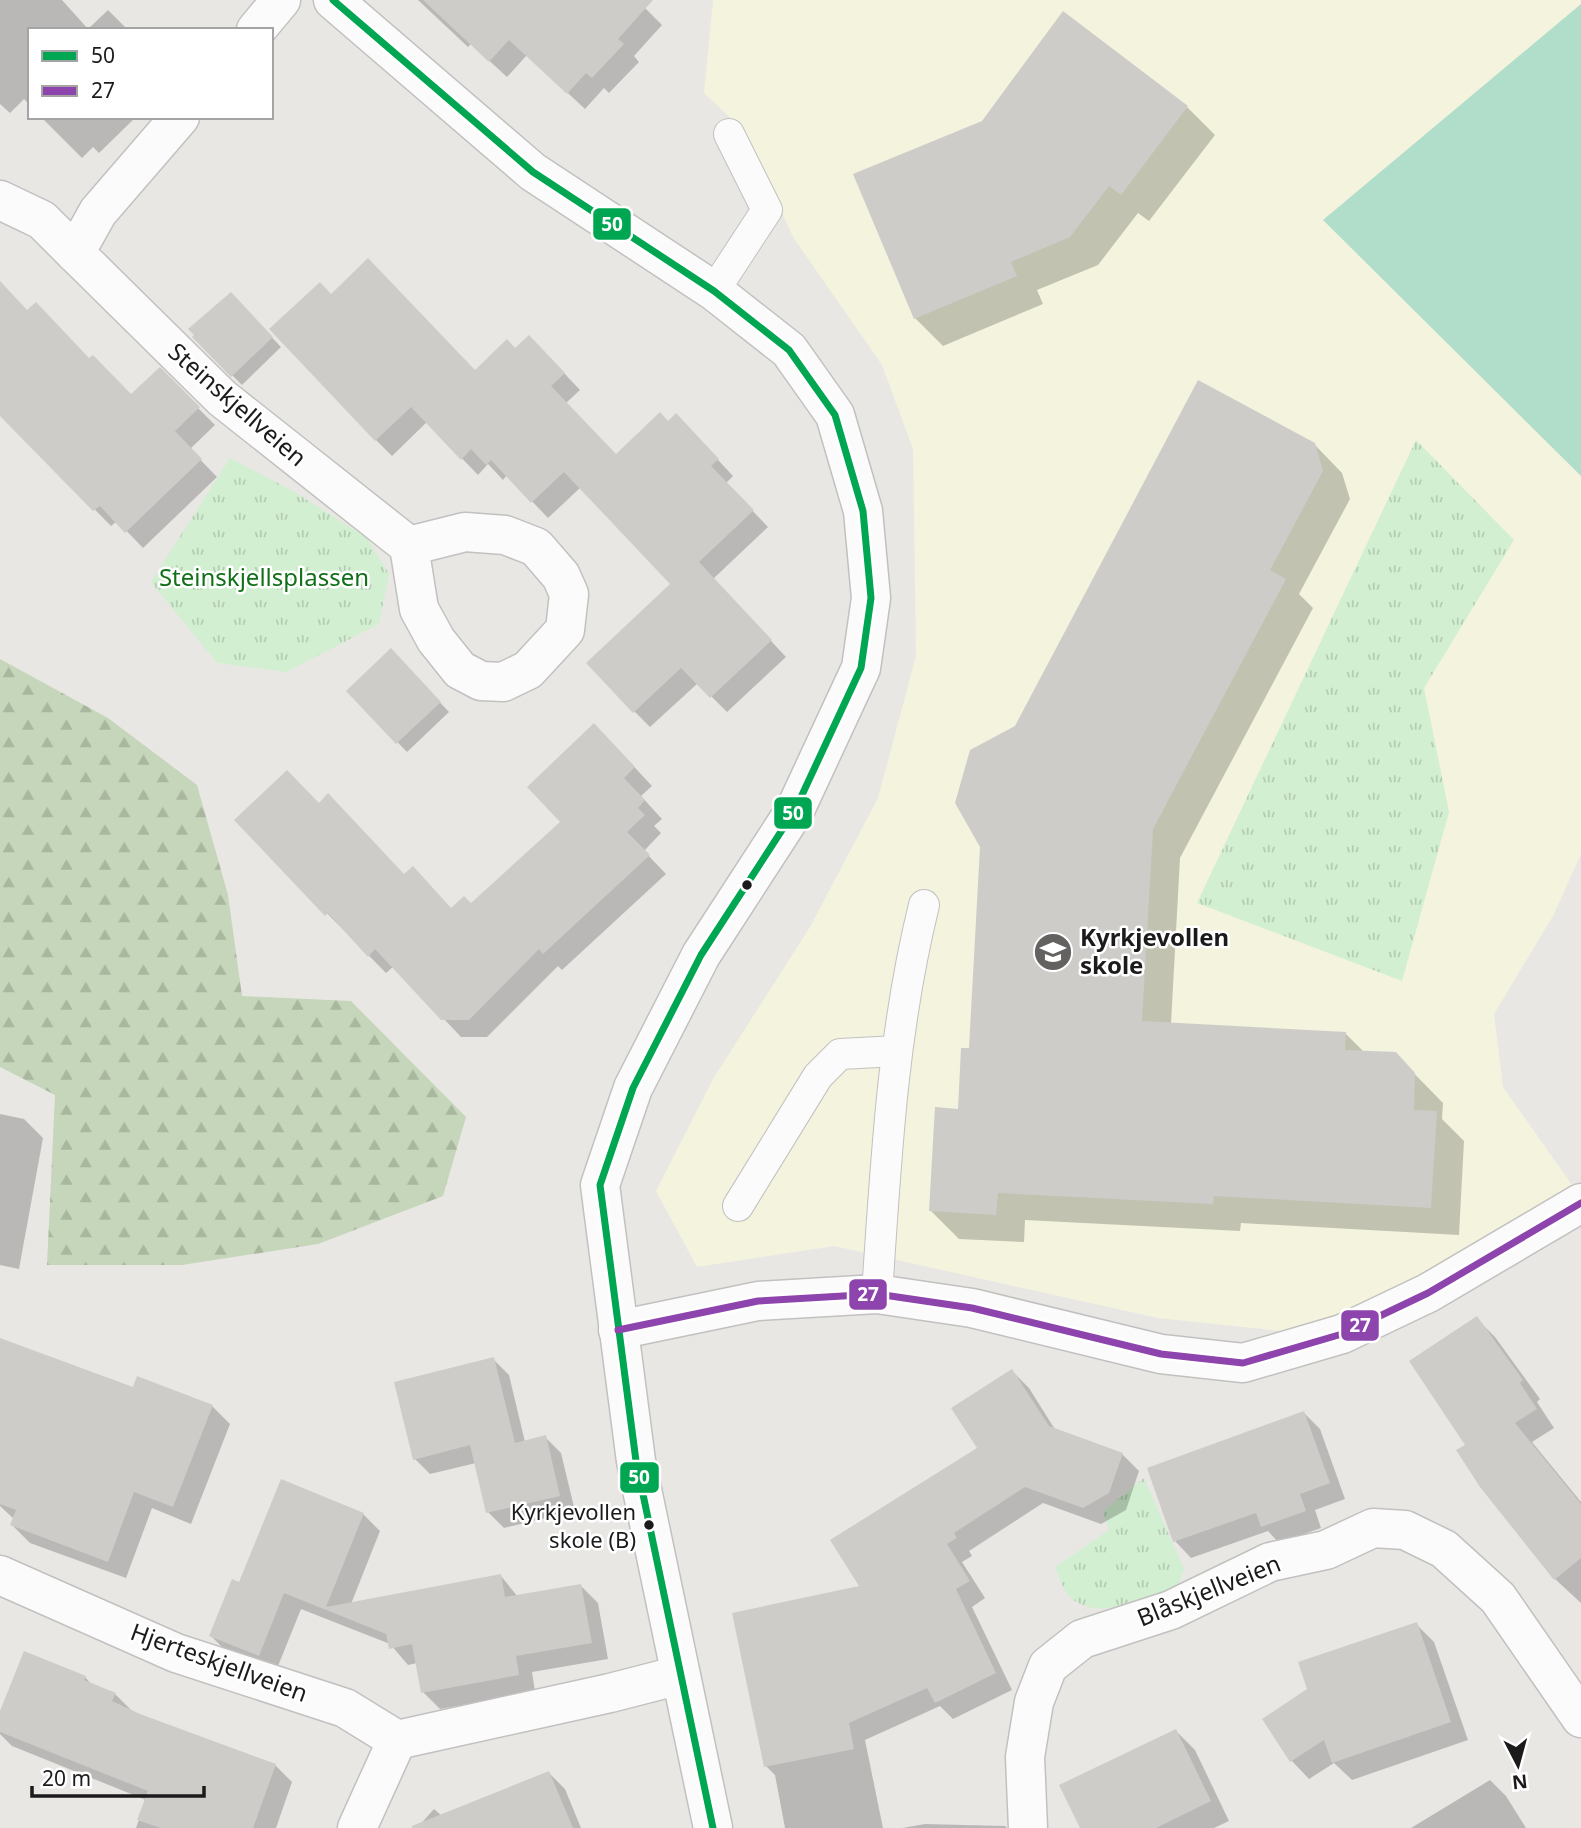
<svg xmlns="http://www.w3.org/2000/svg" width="1581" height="1828" font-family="'Noto Sans',sans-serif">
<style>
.education{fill:#f3f3de}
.forest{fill:url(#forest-firs)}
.park{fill:url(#park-tufts)}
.pitch{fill:#b1deca}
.shadow{fill:#0003}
.building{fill:#ceccc9}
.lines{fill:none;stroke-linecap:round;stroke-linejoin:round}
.lane-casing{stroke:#c2c1c0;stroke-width:32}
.street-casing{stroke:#c2c1c0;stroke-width:41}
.lane{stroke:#fcfbfb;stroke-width:30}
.street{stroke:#fcfbfb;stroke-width:38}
.bus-1-casing{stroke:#fff;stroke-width:12}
.bus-2-casing{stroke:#fff;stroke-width:12}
.bus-1{stroke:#00a651;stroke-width:7}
.bus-2{stroke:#8e44ad;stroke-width:7}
.bus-dot{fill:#1b1b1b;stroke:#fff;stroke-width:2.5}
.labels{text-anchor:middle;stroke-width:5;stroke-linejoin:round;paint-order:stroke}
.bus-label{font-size:22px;fill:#1b1b1b;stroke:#fff;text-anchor:end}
.street-label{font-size:24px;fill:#1b1b1b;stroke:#fff}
.park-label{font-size:24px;fill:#127018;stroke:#fff}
.poi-label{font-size:24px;font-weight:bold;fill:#1b1b1b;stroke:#fff;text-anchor:start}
.line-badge{stroke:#fff;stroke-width:2.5}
.badge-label{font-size:19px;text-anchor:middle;font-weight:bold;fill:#fff}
</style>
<defs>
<pattern id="forest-firs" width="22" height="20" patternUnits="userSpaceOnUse" patternTransform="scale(1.75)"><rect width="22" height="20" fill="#c5d6ba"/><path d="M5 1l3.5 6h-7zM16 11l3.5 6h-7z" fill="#a9b79f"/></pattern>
<pattern id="park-tufts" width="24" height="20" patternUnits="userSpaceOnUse" patternTransform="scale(1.75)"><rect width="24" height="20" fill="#d2efd1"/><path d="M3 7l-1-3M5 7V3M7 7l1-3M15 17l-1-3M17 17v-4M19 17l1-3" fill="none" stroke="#b4ccb3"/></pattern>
</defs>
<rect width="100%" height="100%" fill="#e9e7e4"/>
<path class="education" d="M713 0H1581V854L1553 916 1494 1014 1503 1087 1572 1185 1321 1335 1158 1318 834 1246 697 1267 656 1191 713 1079 810 927 878 798 916 656 913 449 882 365 793 237 744 131 704 93Z"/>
<path class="forest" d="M0 659 108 718 197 785 228 895 242 996 351 1001 466 1117 443 1196 318 1244 182 1265H47L55 1095 0 1067Z"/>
<g class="park">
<path d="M1416 440 1514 540 1424 688 1449 812 1402 981 1197 903Z"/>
<path d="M230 458 293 491 367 538 389 574 379 624 286 672 217 663 151 582Z"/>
<path d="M1144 1478 1184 1569 1178 1585C1150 1599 1098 1623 1070 1597 1063 1591 1059 1575 1055 1567L1109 1530 1103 1511Z"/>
</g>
<path class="pitch" d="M1581 4V476L1323 220Z"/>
<g class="shadow">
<path d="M0 0H62L88 29 108 10 128 30H30V105L24 99 10 113 0 104Z"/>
<path d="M418 0H637L662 25 634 56 639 62 609 93 604 88 585 109 527 55 507 77 471 44 468 47Z"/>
<path d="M1187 107 1215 135 1149 221 1138 213 1098 265 1037 290 1043 304 943 346 915 318Z"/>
<path d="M41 117H136L99 153 93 147 82 158Z"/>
<path d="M0 282 28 312 131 396 160 370 215 425 190 449 217 477 143 548 117 521 111 526 0 413Z"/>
<path d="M331 296 475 372 515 350 545 353 580 390 566 403 616 456 668 423 692 432 733 476 726 483 768 527 713 579 786 657 727 712 698 683 650 727 634 711 672 584 581 487 548 518 507 475 503 480 488 464 478 475 427 422 392 456 376 440Z"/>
<path d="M240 304 281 347 242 385 194 337Z"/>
<path d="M1314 444 1342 473 1350 499 1299 594 1313 608 1180 858 1171 1024 1345 1033 1365 1053 1395 1054 1443 1103 1442 1119 1464 1141 1459 1235 1241 1223 1240 1231 1025 1220 1024 1242 959 1239 931 1211 959 1111 970 1050 1016 727Z"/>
<path d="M400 660 449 712 407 752 348 691Z"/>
<path d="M612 743 652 786 641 796 662 819 654 826 661 833 644 851 666 874 562 970 558 966 487 1037H461L394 966 386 973 236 821 319 805 405 876 452 909 471 905 562 822Z"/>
<path d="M0 1114 24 1119 43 1138 19 1269 0 1265Z"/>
<path d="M1477 1319 1495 1337 1540 1399 1537 1402 1554 1428 1532 1442 1581 1502V1603L1555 1579 1467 1445Z"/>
<path d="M0 1349 134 1389 212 1406 230 1424 191 1524 152 1508 126 1578 30 1543 12 1525 14 1519 0 1506Z"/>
<path d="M493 1359 509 1375 525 1442 545 1437 561 1453 575 1511 504 1528 488 1512 476 1463 430 1474 415 1459Z"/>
<path d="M1012 1371 1029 1388 1056 1431 1122 1454 1139 1471 1126 1510 1101 1524 1043 1503 969 1551 972 1556 962 1562 985 1598 972 1607 1012 1690 953 1719 940 1706 865 1740 883 1828H785L775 1775 766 1766 862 1587 979 1449Z"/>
<path d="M1304 1413 1320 1429 1345 1499 1315 1510 1321 1528 1279 1543 1268 1531 1191 1558 1175 1541 1149 1469Z"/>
<path d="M363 1514 380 1531 351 1604 501 1576 518 1597 581 1586 598 1603 608 1659 532 1672 535 1692 440 1709 423 1692 417 1663 408 1665 390 1644 301 1609 276 1671 228 1653 211 1636 240 1585Z"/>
<path d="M1416 1624 1434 1642 1468 1740 1352 1780 1334 1763 1309 1779 1291 1760Z"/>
<path d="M85 1677 92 1685 115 1694 133 1712 275 1765 292 1782 276 1828H136L146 1800 12 1746 0 1734V1716Z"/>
<path d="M1176 1731 1195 1750 1229 1821 1214 1828H1082Z"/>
<path d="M549 1773 565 1789 581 1828H417L434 1809 442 1816Z"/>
<path d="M1490 1780 1506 1796 1526 1828H1411Z"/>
<path d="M925 1824 1005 1826 1007 1828H902Z"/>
</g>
<g class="building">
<path d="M423 0H653L618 39 624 44 592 78 586 73 567 94 509 40 489 62Z"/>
<path d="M1063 11 1188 106 1121 195 1109 186 1070 237 1011 262 1017 276 914 319 853 174 982 121Z"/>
<path d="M368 258 475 370 507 339 515 348 529 335 565 373 551 386 616 454 660 412 668 421 676 413 719 459 711 466 754 510 699 562 772 640 710 698 681 668 633 713 586 663 670 584 564 472 531 503 491 460 486 465 471 449 461 460 411 407 375 441 269 329 320 282 331 294Z"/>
<path d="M0 281 27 310 36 302 89 358 93 355 131 394 160 367 200 407 175 431 202 459 125 533 100 506 93 511 0 416Z"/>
<path d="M231 292 273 337 231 377 192 337 194 335 188 329Z"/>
<path d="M1198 380 1315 443 1323 471 1270 570 1286 579 1153 829 1142 1021 1346 1032 1345 1050 1396 1052 1415 1073 1414 1110 1437 1111 1431 1208 1214 1196 1213 1204 998 1193 996 1215 929 1211 935 1107 958 1109 961 1048H969L980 847 955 803 970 750 1015 726Z"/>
<path d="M391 648 441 702 396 744 346 691Z"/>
<path d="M594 723 635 767 624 778 645 800 638 808 645 815 627 832 650 855 543 954 539 949 469 1020H441L375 949 368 957 328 913 325 916 234 820 287 770 319 803 328 793 404 874 413 866 451 908 464 896 471 903 560 822 527 787Z"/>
<path d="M1477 1316 1523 1380 1520 1383 1537 1409 1515 1423 1581 1504V1558L1554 1580 1480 1487 1456 1450 1465 1445 1409 1361Z"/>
<path d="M0 1338 133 1387 137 1376 213 1405 173 1507 134 1492 108 1562 10 1525 16 1510 0 1504Z"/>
<path d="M494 1357 515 1443 546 1435 560 1496 486 1513 470 1445 413 1460 394 1382Z"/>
<path d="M1012 1369 1049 1426 1123 1453 1109 1493 1083 1508 1025 1487 954 1533 957 1538 947 1544 970 1581 956 1589 996 1673 935 1703 927 1688 849 1723 854 1749 764 1767 732 1613 859 1586 830 1540 977 1448 951 1408Z"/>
<path d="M1304 1411 1330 1483 1300 1494 1306 1511 1261 1527 1256 1513 1173 1542 1147 1468Z"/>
<path d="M281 1479 364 1513 326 1607 501 1574 505 1597 581 1584 592 1643 516 1656 519 1675 421 1693 412 1644 389 1649 386 1634 284 1593 259 1656 209 1636 232 1579 239 1582Z"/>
<path d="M1417 1622 1451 1722 1332 1763 1324 1740 1290 1762 1262 1719 1307 1689 1298 1662Z"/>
<path d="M24 1651 86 1676 84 1680 116 1693 112 1701 140 1714 276 1764 253 1828H161L137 1820 148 1791 0 1732V1711Z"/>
<path d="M1176 1729 1211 1801 1156 1828H1080L1059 1785Z"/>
<path d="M549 1771 573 1828H412V1826Z"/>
</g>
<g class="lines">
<g class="lane-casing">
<g id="lane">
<path d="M714 291 767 210 729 134"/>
<path d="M738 1206 818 1076 840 1054 897 1051"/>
<path d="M877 1294C886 1161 892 1035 924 905"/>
</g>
</g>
<g class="street-casing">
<g id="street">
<path d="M333 0 533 172 714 291 789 350 835 415 863 511 871 598 861 668 795 810 701 955 633 1088 600 1185 636 1461 713 1828"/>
<path d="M256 30 281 0"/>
<path d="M180 117 98 212 75 253 222 398 409 546"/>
<path d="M0 200 42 220 75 253"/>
<path d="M465 532 505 535 536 547 561 576 569 594 565 630 528 670 503 682 481 681 460 670 436 640 419 609 409 546Z"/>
<path d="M618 1330 758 1301 877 1294 972 1308 1161 1354 1243 1363 1342 1334 1428 1293 1581 1203"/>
<path d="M0 1575 176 1653 345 1708 397 1740"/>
<path d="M357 1828 397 1740 610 1693 680 1675"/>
<path d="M1028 1828 1025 1757 1034 1702 1048 1666 1082 1639 1171 1610 1270 1562 1326 1550 1373 1528 1405 1530 1444 1549 1498 1598 1581 1718"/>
</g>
</g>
<use href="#lane" class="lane"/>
<use href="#street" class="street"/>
<g class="bus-1-casing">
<path id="bus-1" d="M333 0 533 172 714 291 789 350 835 415 863 511 871 598 861 668 795 810 701 955 633 1088 600 1185 636 1461 713 1828"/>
</g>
<g class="bus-2-casing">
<path id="bus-2" d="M618 1330 758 1301 877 1294 972 1308 1161 1354 1243 1363 1342 1334 1428 1293 1581 1203"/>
</g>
<use href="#bus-1" class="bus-1"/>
<use href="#bus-2" class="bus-2"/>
</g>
<defs>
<g id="school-disc" transform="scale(2.0125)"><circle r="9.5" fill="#636261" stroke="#fff"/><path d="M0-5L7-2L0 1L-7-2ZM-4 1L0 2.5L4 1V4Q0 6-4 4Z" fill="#fff"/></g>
</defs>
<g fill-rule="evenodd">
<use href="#school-disc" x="1053" y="952"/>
</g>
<g class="bus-dot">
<circle cx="747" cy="885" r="6"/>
<circle cx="649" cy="1525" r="6"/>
</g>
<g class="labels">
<g class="bus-label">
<text x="636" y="1520">Kyrkjevollen<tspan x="636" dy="28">skole (B)</tspan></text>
</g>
<g class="street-label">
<text transform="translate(237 405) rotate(41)" y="8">Steinskjellveien</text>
<text transform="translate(1209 1591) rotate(-22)" y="8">Blåskjellveien</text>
<text transform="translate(219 1663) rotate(20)" y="8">Hjerteskjellveien</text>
</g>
<g class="park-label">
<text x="264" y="586">Steinskjellsplassen</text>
</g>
<g class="poi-label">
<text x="1080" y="946">Kyrkjevollen<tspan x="1080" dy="28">skole</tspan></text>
</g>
</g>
<g class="line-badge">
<rect x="592" y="207" width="40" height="34" rx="7" fill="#00a651"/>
<rect x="773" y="796" width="40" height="34" rx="7" fill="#00a651"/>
<rect x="848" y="1278" width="40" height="33" rx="7" fill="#8e44ad"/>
<rect x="1340" y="1309" width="40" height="33" rx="7" fill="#8e44ad"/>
<rect x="619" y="1461" width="41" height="33" rx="7" fill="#00a651"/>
</g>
<g class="badge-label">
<text x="612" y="231">50</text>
<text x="793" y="820">50</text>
<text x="868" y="1301">27</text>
<text x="1360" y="1332">27</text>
<text x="639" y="1484">50</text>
</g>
<rect x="28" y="28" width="245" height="91" fill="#ffffff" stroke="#a4a4a4" stroke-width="2"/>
<rect x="42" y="51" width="35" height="10" fill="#00a651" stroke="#a4a4a4" stroke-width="2"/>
<text x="91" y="63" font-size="21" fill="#1b1b1b">50</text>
<rect x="42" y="86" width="35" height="10" fill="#8e44ad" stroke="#a4a4a4" stroke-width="2"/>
<text x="91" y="98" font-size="21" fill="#1b1b1b">27</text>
<g transform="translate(1518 1765) rotate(174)" stroke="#ffffff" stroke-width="5" paint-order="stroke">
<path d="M0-5L12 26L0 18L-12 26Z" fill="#1b1b1b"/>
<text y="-10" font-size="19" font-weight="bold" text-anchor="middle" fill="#1b1b1b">N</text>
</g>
<path d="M32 1786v10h172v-10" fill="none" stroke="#1b1b1b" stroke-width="3.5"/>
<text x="42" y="1786" font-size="21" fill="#1b1b1b" stroke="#ffffff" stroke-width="5" paint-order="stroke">20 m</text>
</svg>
